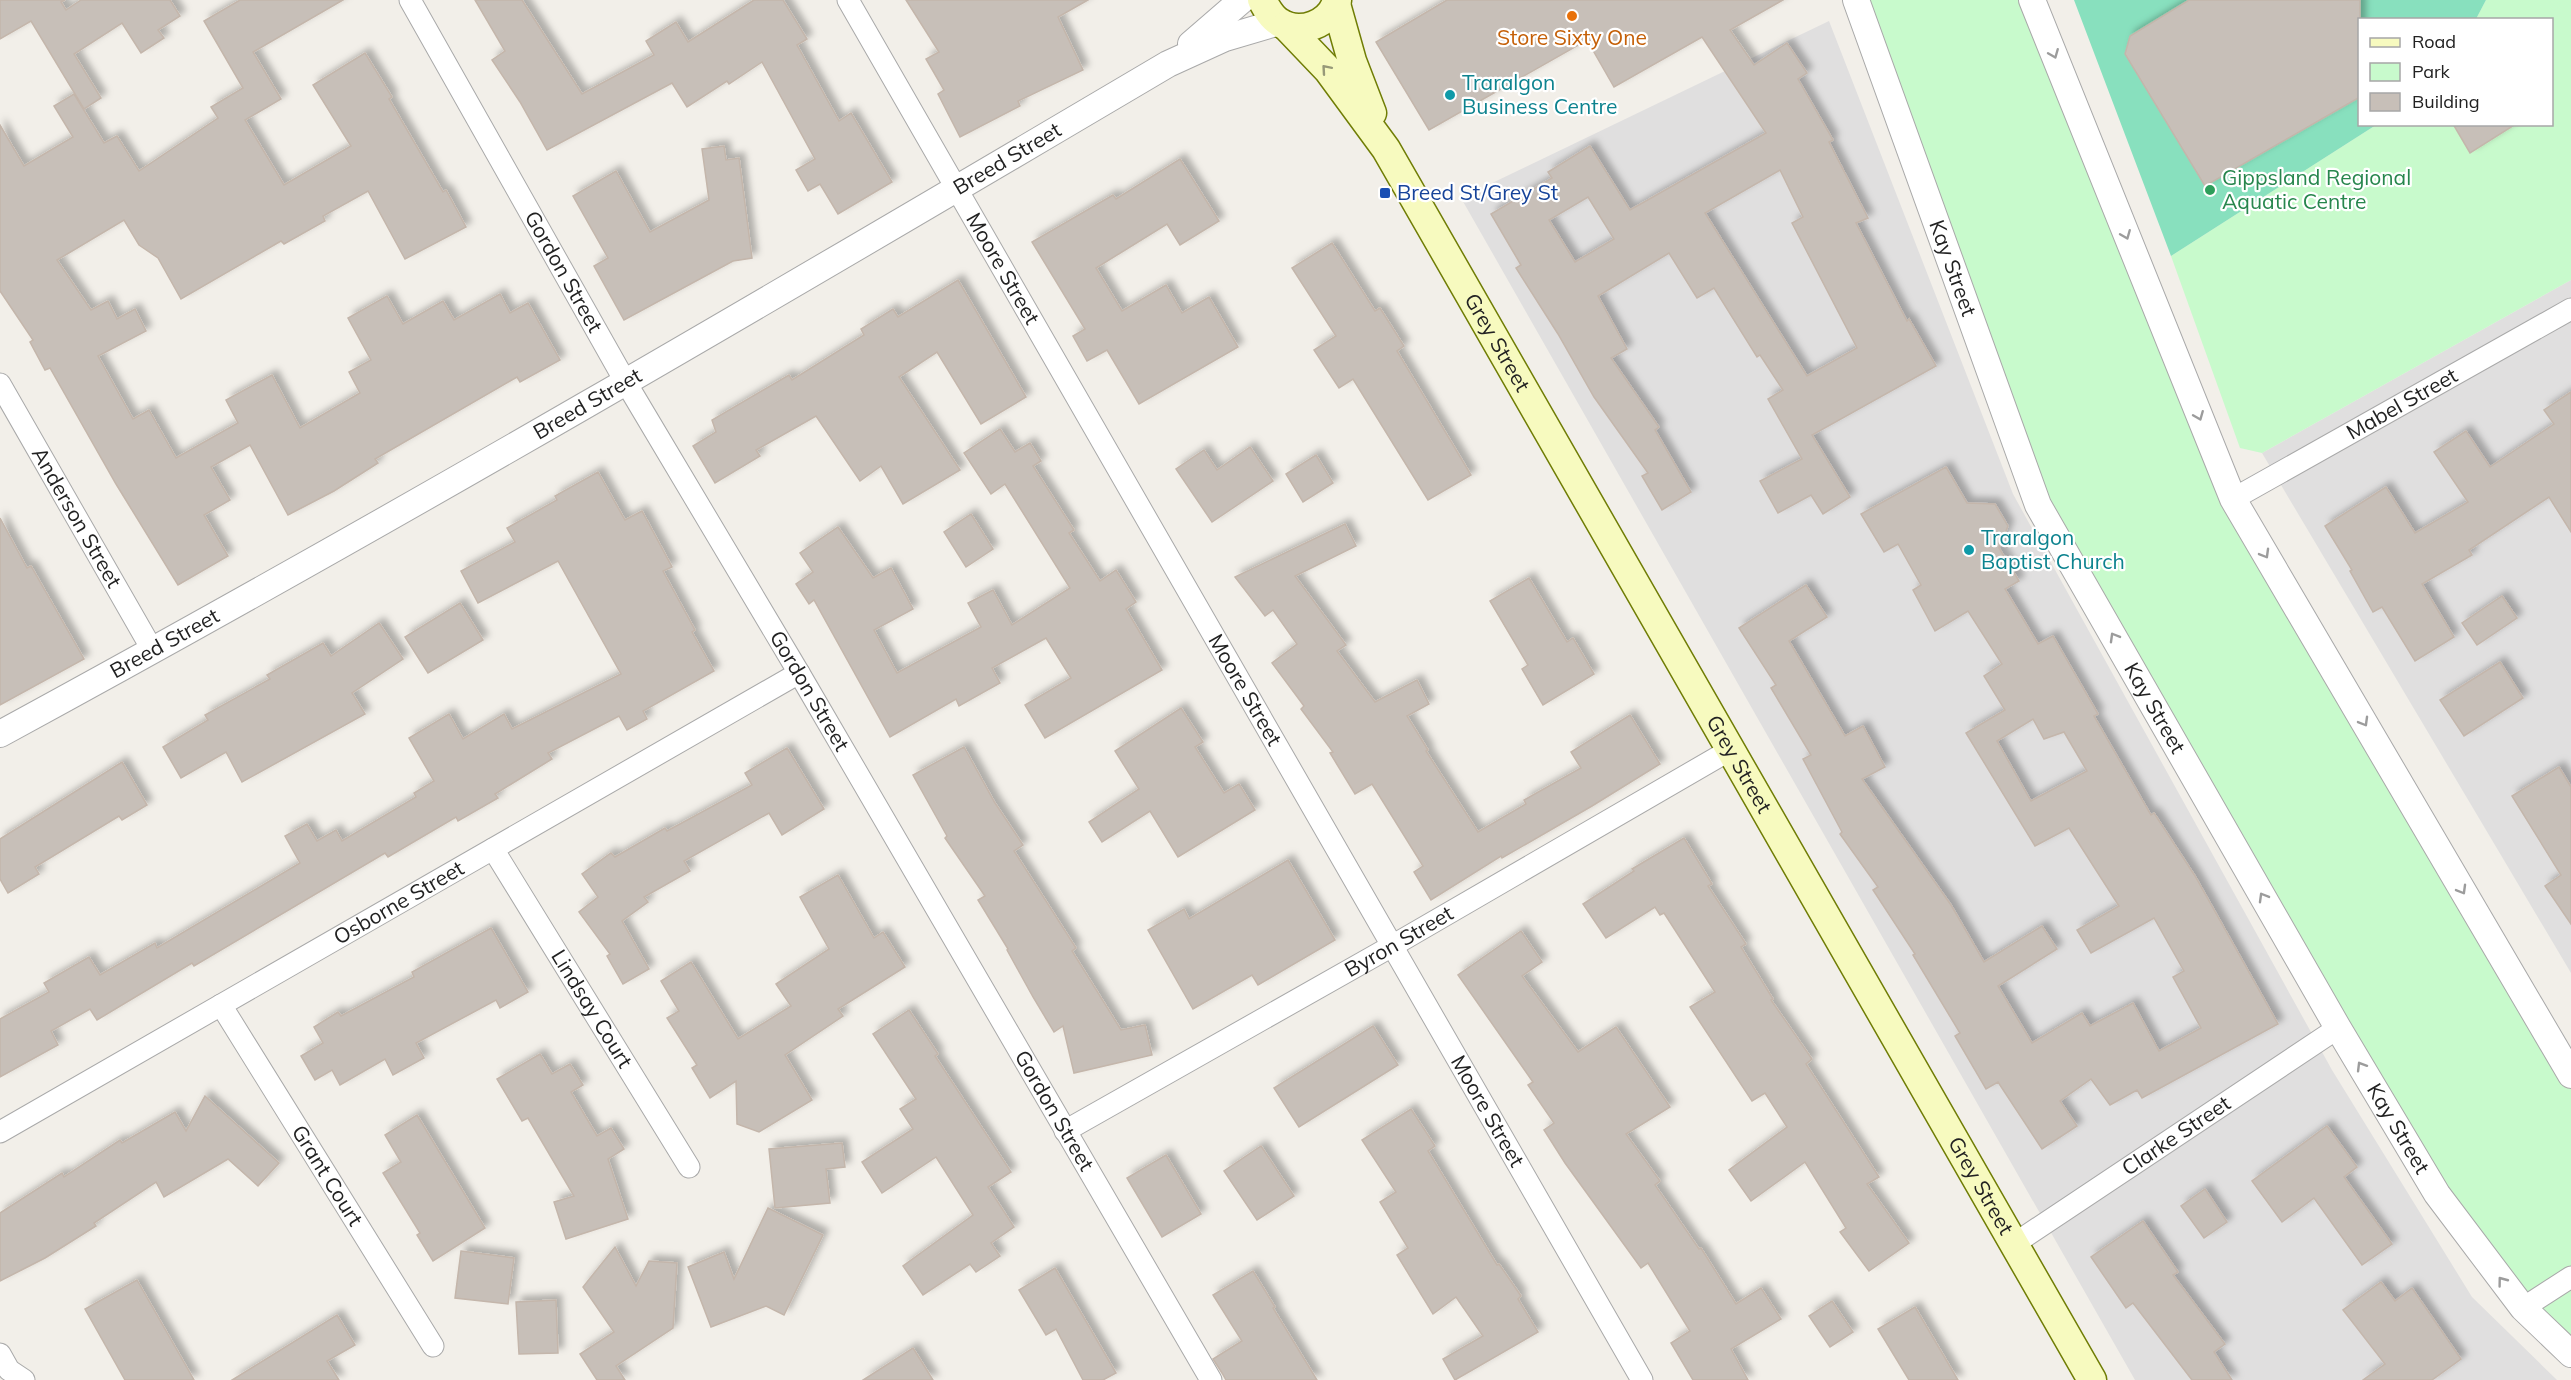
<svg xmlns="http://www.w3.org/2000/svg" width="2571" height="1380" font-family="Mulish,sans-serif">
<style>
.residential{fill:#e0dfdf}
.park{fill:#c8facc}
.pitch{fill:#88e0be}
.building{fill:#c7bfb8;stroke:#c4b6ab;stroke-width:1.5;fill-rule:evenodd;filter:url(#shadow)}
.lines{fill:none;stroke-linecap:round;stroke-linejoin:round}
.minor-casing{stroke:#a9a9a9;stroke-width:23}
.tertiary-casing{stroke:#a9a9a9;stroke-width:28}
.secondary-casing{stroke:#707d05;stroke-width:31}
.minor{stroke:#fff;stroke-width:21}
.tertiary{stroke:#fff;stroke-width:26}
.secondary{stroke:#f7fabf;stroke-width:28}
.oneway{stroke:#9c9c9c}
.oneway2{stroke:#979978}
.food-dot{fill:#e8710a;stroke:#fff;stroke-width:2}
.culture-dot{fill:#0f9aa8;stroke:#fff;stroke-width:2}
.leisure-dot{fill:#2e9e5b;stroke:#fff;stroke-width:2}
.transit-dot{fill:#1a4fb4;stroke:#fff;stroke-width:2}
.labels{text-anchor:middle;stroke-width:4.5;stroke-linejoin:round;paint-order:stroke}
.food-label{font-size:21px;fill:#c56008;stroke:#fff}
.culture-label{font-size:21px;fill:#0d838f;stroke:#fff;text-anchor:start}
.street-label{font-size:21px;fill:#222;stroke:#fff}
.leisure-label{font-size:21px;fill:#27864d;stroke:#fff;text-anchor:start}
.transit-label{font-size:21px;fill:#164399;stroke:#fff;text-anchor:start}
</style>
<defs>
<filter id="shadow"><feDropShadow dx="5.5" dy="-5.5" stdDeviation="3" flood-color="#0004"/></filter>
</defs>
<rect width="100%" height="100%" fill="#f2efe9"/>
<g class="residential">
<path d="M1829 21 2013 494 2332 1070 2472 1297 2557 1380H2135L1461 198Z"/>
<path d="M2571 280V973L2262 453Z"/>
</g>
<g class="park">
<path d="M1853 0H2032L2233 499 2571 1075V1352L2437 1194 2038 505Z"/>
<path d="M2486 0H2571V280L2262 453 2240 448 2171 256 2376 125 2552 124V20L2476 19Z"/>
</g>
<path class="pitch" d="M2074 0H2486L2476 19 2360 20V124L2376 125 2171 256Z"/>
<g class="building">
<path d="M0 0H65L61 2 66 10 81 0H170L180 16 158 30 164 38 141 53 122 23 74 54 101 98 84 109 31 21 0 39Z"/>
<path d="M240 0H343L253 52 281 99 245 120 284 185 351 146 313 85 365 53 392 97 389 99 443 192 446 190 466 227 405 259 368 191 323 216 325 221 284 244 281 241 181 299 158 258 139 245 124 220 57 260 91 310 108 301 117 319 135 309 146 331 98 356 133 419 149 410 176 458 238 423 226 400 272 375 300 428 360 393 349 372 371 360 348 318 387 296 403 324 443 301 454 320 500 294 510 313 528 303 560 360 520 382 517 377 375 459 378 463 334 491 288 515 250 445 211 467 230 500 204 515 228 556 178 585 116 484 50 368 45 370 30 342 33 340 0 291V125L24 166 73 137 54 106 74 94 104 143 117 136 139 171 218 118 211 107 243 88 204 21Z"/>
<path d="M475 0H522L582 94 654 55 646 41 676 22 688 42 754 0H783L807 39 797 45 839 121 851 113 892 182 838 214 820 184 808 191 796 170 815 159 762 62 729 84 727 81 687 107 672 83 547 150 520 102 492 60 505 51Z"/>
<path d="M906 0H1088L1058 17 1083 70 1018 101 1020 106 960 137 938 94 944 90 926 59 939 52Z"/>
<path d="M1447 0H1783L1730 30 1754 65 1787 43 1807 73 1798 79 1833 140 1829 142 1868 218 1856 223 1907 321 1909 319 1936 366 1812 435 1850 497 1823 514 1811 495 1778 513 1760 481 1802 459 1768 399 1783 390 1760 355 1757 357 1714 288 1697 298 1669 253 1598 296 1627 349 1611 358 1659 427 1655 430 1691 492 1662 510 1642 476 1648 473 1594 397 1558 334 1516 268 1521 265 1491 214 1552 178 1548 172 1590 146 1630 210 1766 133 1702 37 1614 87 1587 40 1429 130 1376 42ZM1780 170 1803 217 1792 223 1857 348 1807 376 1705 213ZM1588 197 1614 239 1575 262 1549 220Z"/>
<path d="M2189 0H2360V97L2205 186 2125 54 2130 36Z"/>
<path d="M2453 124H2516L2470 153Z"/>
<path d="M724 146 726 160 739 158 752 258 733 261 624 320 594 266 608 258 573 196 616 171 650 232 709 200 702 149Z"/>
<path d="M1180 159 1219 221 1180 245 1167 224 1096 268 1122 311 1166 285 1182 313 1209 297 1238 347 1139 404 1107 350 1087 361 1073 336 1085 329 1032 242 1113 195 1116 199Z"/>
<path d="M1332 243 1375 311 1380 308 1404 346 1397 351 1471 475 1428 500 1353 379 1339 388 1314 350 1336 336 1292 268Z"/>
<path d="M958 280 1026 397 981 424 937 352 899 377 960 470 903 504 881 466 860 481 816 416 756 450 760 456 715 483 693 446 716 432 712 420 789 375 792 380 864 335 861 329 893 309 898 317Z"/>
<path d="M2571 392V532L2549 497 2469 550 2472 555 2422 584 2454 637 2415 661 2382 607 2373 612 2350 571 2352 570 2325 526 2386 487 2415 533 2468 502 2434 452 2466 431 2490 467 2554 424 2544 410Z"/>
<path d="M1000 429 1015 452 1030 443 1041 461 1033 466 1074 530 1069 533 1100 581 1116 570 1136 602 1126 609 1162 670 1045 738 1025 705 1071 678 1046 638 992 668 1000 683 959 706 956 699 890 737 814 600 809 604 796 584 813 572 800 553 838 527 873 578 891 568 913 609 874 630 897 673 981 627 968 603 993 590 1012 625 1070 588 1005 484 991 494 964 453Z"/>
<path d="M1250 447 1273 481 1212 522 1176 469 1204 450 1217 470Z"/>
<path d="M1316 455 1333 483 1303 502 1286 474Z"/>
<path d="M1946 467 1967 503 1995 504 2008 526 1999 548 2019 581 2005 589 2038 644 2053 636 2098 714 2094 716 2151 815 2154 813 2195 876 2278 1024 2142 1098 2137 1090 2110 1105 2091 1079 2060 1101 2077 1126 2042 1149 1998 1082 1986 1089 1955 1036 1960 1033 1913 955 1915 954 1873 890 1878 887 1840 834 1842 832 1803 759 1811 755 1771 688 1776 685 1739 628 1806 585 1827 617 1789 641 1845 736 1863 726 1885 767 1862 779 1951 905 1984 962 2042 926 2057 949 1998 986 2032 1043 2082 1013 2090 1026 2133 1003 2159 1051 2201 1028 2173 977 2184 971 2154 918 2091 953 2077 930 2119 906 2069 828 2035 846 1966 733 2005 710 1984 676 2002 664 1968 611 1935 631 1913 590 1921 585 1898 544 1884 552 1861 514ZM2033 719 2044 739 2064 732 2087 771 2031 801 1997 741Z"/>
<path d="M598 472 625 520 642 511 672 567 663 571 695 630 692 632 714 671 643 711 647 719 627 730 619 716 548 753 552 759 495 794 498 798 458 821 456 817 388 857 385 853 194 966 192 963 97 1020 90 1009 51 1031 58 1045 0 1077V1019L49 992 44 983 89 957 100 975 155 943 157 948 300 863 285 836 307 824 317 841 336 830 342 841 416 797 414 793 434 781 409 738 449 714 463 739 504 714 512 729 621 674 558 561 478 603 461 571 515 542 507 528 557 500 555 496Z"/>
<path d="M971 514 993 549 966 567 944 532Z"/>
<path d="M0 518 27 568 31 566 84 659 0 705Z"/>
<path d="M1345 524 1356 546 1295 576 1346 645 1337 651 1375 702 1417 680 1429 704 1407 716 1428 750 1426 751 1478 832 1526 804 1524 800 1581 768 1571 752 1630 715 1660 764 1592 806 1502 858 1501 856 1431 900 1414 872 1423 866 1372 784 1355 794 1330 753 1333 752 1301 709 1304 706 1272 663 1297 644 1273 610 1265 616 1235 577Z"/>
<path d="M1529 578 1567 642 1573 638 1594 674 1543 705 1522 669 1528 665 1490 601Z"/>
<path d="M2502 596 2517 618 2477 645 2462 623Z"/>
<path d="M460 603 483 640 428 673 405 637Z"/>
<path d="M379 623 403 659 352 693 365 714 242 782 226 752 181 778 163 747 208 720 205 715 270 679 267 675 323 643 331 656Z"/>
<path d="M2500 662 2523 698 2464 736 2440 700Z"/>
<path d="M1181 708 1203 742 1195 747 1224 793 1239 784 1255 810 1178 857 1150 811 1102 842 1089 822 1139 789 1115 751Z"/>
<path d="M964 747 995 803 1023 845 1014 851 1076 948 1072 951 1121 1030 1145 1025 1152 1055 1074 1073 1063 1026 1054 1032 1033 997 1007 950 1008 949 978 900 985 896 945 838 947 836 913 775Z"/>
<path d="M787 748 824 809 782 835 769 813 684 861 690 871 644 897 648 902 622 921 649 969 623 984 607 956 610 954 579 912 598 897 582 874 611 853 615 857 665 828 667 831 752 785 745 773Z"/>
<path d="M122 762 147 805 122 820 119 816 35 867 39 874 8 893 0 879V839Z"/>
<path d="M2559 767 2571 787V924L2545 886 2561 875 2512 796Z"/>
<path d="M1684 838 1712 884 1708 886 1746 944 1741 947 1773 999 1771 1000 1812 1059 1806 1064 1879 1177 1867 1184 1909 1243 1869 1271 1840 1232 1846 1228 1805 1162 1751 1201 1729 1170 1787 1127 1765 1093 1752 1101 1690 1007 1715 992 1664 913 1660 915 1655 907 1606 938 1583 904 1634 871 1632 869Z"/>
<path d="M1288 860 1335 940 1258 985 1252 975 1193 1009 1148 930 1184 909 1189 919Z"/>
<path d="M838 875 874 938 883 932 905 967 838 1009 843 1016 785 1055 812 1100 759 1132 737 1124 736 1081 710 1098 692 1068 697 1065 667 1018 679 1011 661 981 691 962 738 1039 791 1006 776 984 829 949 800 897Z"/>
<path d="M491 928 528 992 500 1008 496 1000 416 1043 424 1058 393 1075 385 1059 340 1085 332 1070 315 1080 301 1056 323 1043 314 1027 338 1012 341 1016 414 977 412 972Z"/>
<path d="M1521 931 1542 962 1522 976 1578 1052 1616 1027 1670 1107 1626 1134 1660 1181 1655 1185 1699 1249 1701 1248 1736 1304 1761 1288 1781 1319 1731 1349 1748 1380H1693L1671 1343 1690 1331 1648 1263 1641 1268 1565 1163 1544 1130 1554 1123 1528 1085 1533 1082 1458 975Z"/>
<path d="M909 1010 938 1054 935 1056 1011 1172 988 1187 1014 1227 991 1243 1000 1256 976 1272 970 1264 923 1295 903 1266 973 1215 936 1157 882 1193 862 1162 913 1129 900 1109 916 1099 873 1034Z"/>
<path d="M1373 1026 1398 1065 1299 1127 1274 1088Z"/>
<path d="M540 1054 552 1074 570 1064 583 1085 571 1092 597 1136 611 1128 624 1149 608 1159 628 1219 566 1239 554 1202 574 1196 528 1118 522 1121 497 1079Z"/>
<path d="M205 1096 279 1163 258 1186 228 1159 164 1197 156 1182 94 1223 96 1226 45 1258 0 1281V1213L62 1173 64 1177 120 1140 122 1143 175 1112 186 1131Z"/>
<path d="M1411 1109 1435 1146 1428 1151 1497 1265 1499 1264 1521 1296 1518 1299 1538 1332 1455 1380 1443 1359 1483 1336 1456 1297 1433 1314 1397 1255 1408 1248 1380 1202 1396 1192 1362 1140Z"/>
<path d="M417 1115 485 1228 433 1261 417 1235 420 1233 383 1173 401 1162 385 1135Z"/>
<path d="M2327 1126 2357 1167 2344 1177 2392 1244 2362 1265 2314 1198 2282 1222 2252 1181Z"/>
<path d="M842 1143 845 1167 826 1169 830 1203 775 1208 769 1149Z"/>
<path d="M1261 1146 1294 1196 1257 1220 1224 1171Z"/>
<path d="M1166 1155 1201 1214 1162 1237 1127 1178Z"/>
<path d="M2205 1189 2227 1222 2204 1238 2181 1206Z"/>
<path d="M768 1208 823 1235 784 1315 766 1306 711 1327 688 1267 724 1252 734 1279Z"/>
<path d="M2143 1221 2178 1272 2173 1275 2225 1344 2214 1352 2232 1380H2192L2133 1303 2126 1308 2091 1257Z"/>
<path d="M615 1247 636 1286 649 1261 677 1263 673 1328 616 1366 625 1380H597L580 1354 614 1332 583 1287Z"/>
<path d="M461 1251 514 1258 508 1304 455 1298Z"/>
<path d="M1055 1268 1116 1373 1103 1380H1083L1056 1329 1046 1335 1019 1290Z"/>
<path d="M1253 1271 1275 1307 1273 1308 1317 1380H1226L1222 1373 1213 1359 1242 1341 1213 1295Z"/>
<path d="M137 1280 194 1380H125L85 1309Z"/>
<path d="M2381 1282 2395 1301 2412 1288 2461 1359 2432 1380H2363L2385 1364 2343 1310Z"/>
<path d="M556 1300 558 1353 519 1354 516 1302Z"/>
<path d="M1832 1301 1853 1332 1830 1347 1809 1316Z"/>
<path d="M1915 1307 1958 1380H1909L1878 1329Z"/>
<path d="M337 1315 355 1345 327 1361 339 1380H232Z"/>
<path d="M913 1348 933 1380H863Z"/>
</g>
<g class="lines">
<g class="minor-casing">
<g id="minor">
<path id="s1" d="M410 0 625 381 799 673 1211 1380"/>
<path id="s2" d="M848 0 1642 1380"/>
<path id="s3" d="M0 384 153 651"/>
<path id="s4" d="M2233 499 2571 309"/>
<path id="s5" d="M493 849 689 1167"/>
<path id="s6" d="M221 1005 433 1346"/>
<path id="s7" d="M1065 1131 1392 946 1730 750"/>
<path id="s8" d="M0 1132 799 673"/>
<path id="s9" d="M2014 1244 2338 1028"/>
<path d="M2523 1308 2571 1277"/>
<path d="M0 1354 9 1370 24 1380"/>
</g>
</g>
<g class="tertiary-casing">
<g id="tertiary">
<path id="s10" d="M1856 0 2038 505 2338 1028 2437 1194 2523 1308 2571 1354"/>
<path d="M2032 0 2233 499 2571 1075"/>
<path d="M1191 44 1242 0"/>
<path id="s11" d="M0 734C394 520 782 292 1168 64L1225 38 1279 22"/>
</g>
</g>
<g class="secondary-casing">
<g id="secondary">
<path d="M1262 0C1267 9 1271 17 1279 22 1300 36 1331 24 1337 0"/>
<path d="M1336 4 1352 61 1372 113"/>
<path id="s12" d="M1286 26 1328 70 1386 149 2092 1380"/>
</g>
</g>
<use href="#minor" class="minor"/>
<use href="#tertiary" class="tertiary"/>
<use href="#secondary" class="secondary"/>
</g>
<defs><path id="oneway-chevron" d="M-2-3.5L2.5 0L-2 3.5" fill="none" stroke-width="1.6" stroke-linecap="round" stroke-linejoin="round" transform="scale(1.5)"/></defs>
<g class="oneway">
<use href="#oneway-chevron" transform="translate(2054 54) rotate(68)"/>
<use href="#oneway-chevron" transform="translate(2126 235) rotate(68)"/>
<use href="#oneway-chevron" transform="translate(2199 416) rotate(68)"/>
<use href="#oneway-chevron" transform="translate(2265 554) rotate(60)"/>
<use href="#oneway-chevron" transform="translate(2114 637) rotate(-120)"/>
<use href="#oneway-chevron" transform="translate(2364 722) rotate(60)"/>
<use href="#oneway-chevron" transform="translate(2462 890) rotate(60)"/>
<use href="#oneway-chevron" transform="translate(2263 897) rotate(-120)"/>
<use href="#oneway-chevron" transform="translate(2361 1066) rotate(-121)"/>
<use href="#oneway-chevron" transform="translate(2502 1281) rotate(-127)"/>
</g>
<use class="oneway2" href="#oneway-chevron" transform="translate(1326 69) rotate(-131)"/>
<circle class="food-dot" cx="1572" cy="16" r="6"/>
<g class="culture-dot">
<circle cx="1450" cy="95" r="6"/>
<circle cx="1969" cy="550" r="6"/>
</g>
<circle class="leisure-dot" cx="2210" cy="190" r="6"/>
<rect class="transit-dot" x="1379" y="187" width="12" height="12" rx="3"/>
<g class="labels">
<g class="food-label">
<text x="1572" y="45">Store Sixty One</text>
</g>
<g class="culture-label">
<text x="1462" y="90">Traralgon<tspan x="1462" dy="24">Business Centre</tspan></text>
<text x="1981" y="545">Traralgon<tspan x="1981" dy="24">Baptist Church</tspan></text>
</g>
<g class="street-label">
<text dy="7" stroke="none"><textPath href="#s11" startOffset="1160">Breed Street</textPath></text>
<text dy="7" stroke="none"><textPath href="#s10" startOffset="285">Kay Street</textPath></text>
<text dy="7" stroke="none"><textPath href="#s2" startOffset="310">Moore Street</textPath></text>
<text dy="7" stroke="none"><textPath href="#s1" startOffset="312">Gordon Street</textPath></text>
<text dy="7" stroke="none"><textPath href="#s12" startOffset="382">Grey Street</textPath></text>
<text dy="7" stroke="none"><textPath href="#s11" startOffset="674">Breed Street</textPath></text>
<text dy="7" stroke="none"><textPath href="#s4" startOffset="194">Mabel Street</textPath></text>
<text dy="7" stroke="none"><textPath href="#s3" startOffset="154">Anderson Street</textPath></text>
<text dy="7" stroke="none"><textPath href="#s11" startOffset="188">Breed Street</textPath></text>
<text dy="7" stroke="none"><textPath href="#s2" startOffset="796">Moore Street</textPath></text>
<text dy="7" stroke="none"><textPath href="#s1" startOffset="798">Gordon Street</textPath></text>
<text dy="7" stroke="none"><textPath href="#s10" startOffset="771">Kay Street</textPath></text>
<text dy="7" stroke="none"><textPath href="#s12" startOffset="868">Grey Street</textPath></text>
<text dy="7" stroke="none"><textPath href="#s8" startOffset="460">Osborne Street</textPath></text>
<text dy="7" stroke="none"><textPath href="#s7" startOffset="384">Byron Street</textPath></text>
<text dy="7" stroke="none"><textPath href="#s5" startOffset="188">Lindsay Court</textPath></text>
<text dy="7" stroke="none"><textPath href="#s1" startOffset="1284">Gordon Street</textPath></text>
<text dy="7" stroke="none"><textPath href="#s2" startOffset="1282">Moore Street</textPath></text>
<text dy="7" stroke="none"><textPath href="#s10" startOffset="1257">Kay Street</textPath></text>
<text dy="7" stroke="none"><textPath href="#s9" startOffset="195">Clarke Street</textPath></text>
<text dy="7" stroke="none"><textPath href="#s6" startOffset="201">Grant Court</textPath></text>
<text dy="7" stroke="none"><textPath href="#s12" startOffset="1354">Grey Street</textPath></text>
</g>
<g class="leisure-label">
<text x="2222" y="185">Gippsland Regional<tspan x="2222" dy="24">Aquatic Centre</tspan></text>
</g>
<g class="transit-label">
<text x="1397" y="200">Breed St/Grey St</text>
</g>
</g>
<rect x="2358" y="18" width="195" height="108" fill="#ffffff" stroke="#a7a7a7" stroke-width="1.5"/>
<rect x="2370" y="38" width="30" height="9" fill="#f7fabf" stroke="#a7a7a7" stroke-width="1.5"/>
<text x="2412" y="48" font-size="18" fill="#222222">Road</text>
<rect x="2370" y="63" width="30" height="18" fill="#c8facc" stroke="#a7a7a7" stroke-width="1.5"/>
<text x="2412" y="78" font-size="18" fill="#222222">Park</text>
<rect x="2370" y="93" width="30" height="18" fill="#c7bfb8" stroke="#a7a7a7" stroke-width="1.5"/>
<text x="2412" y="108" font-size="18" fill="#222222">Building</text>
</svg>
